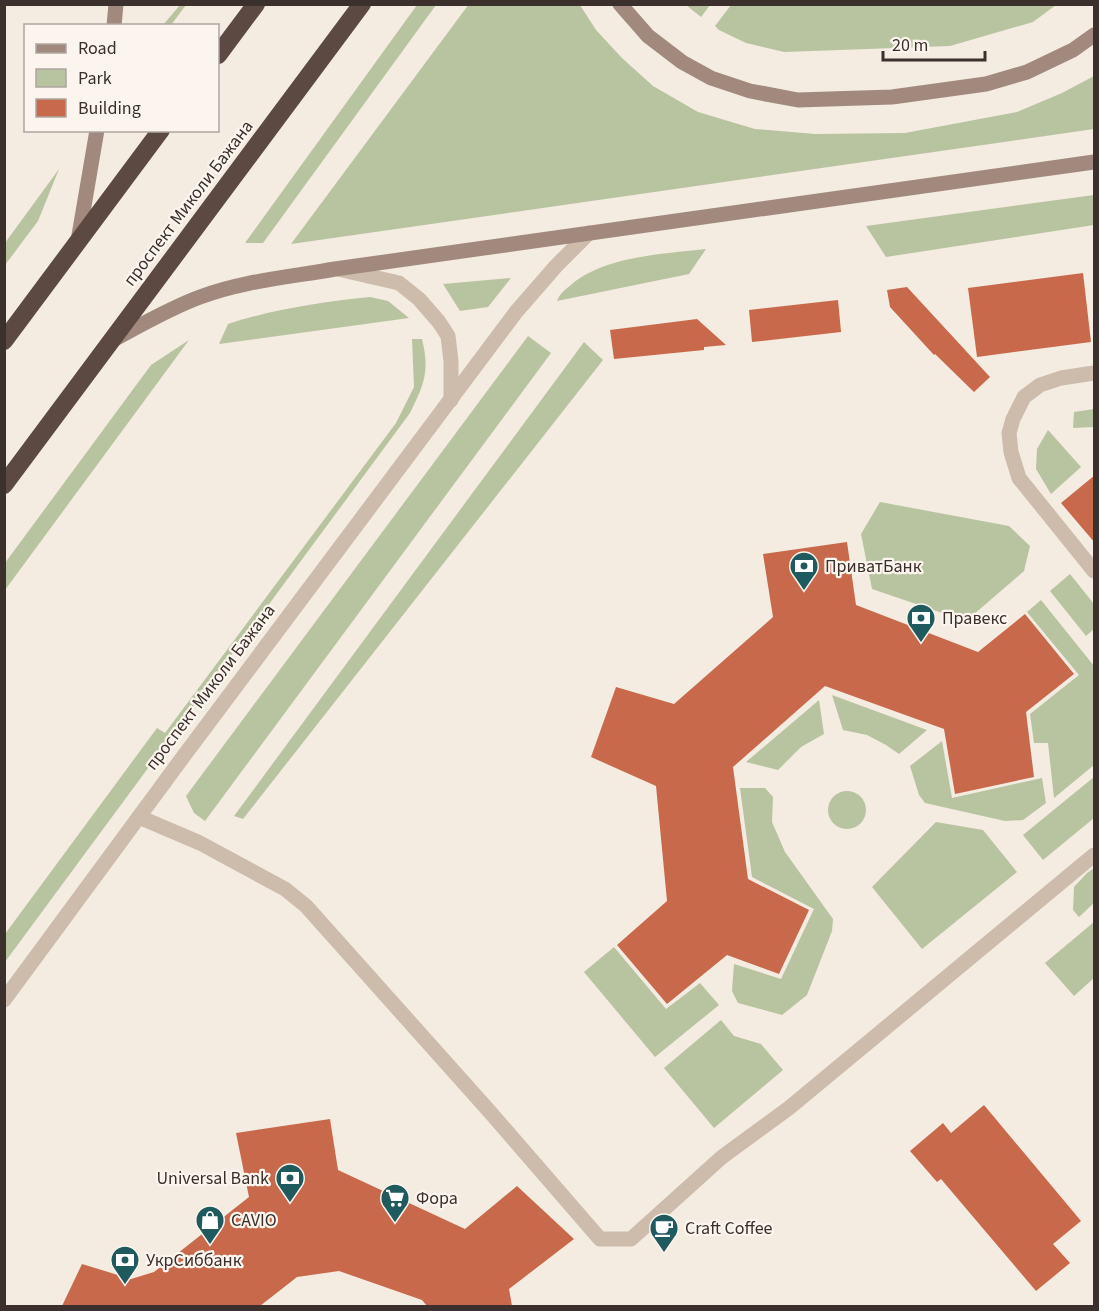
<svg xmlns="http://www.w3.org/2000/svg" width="1099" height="1311" font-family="'Source Sans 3',sans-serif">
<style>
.green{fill:#b8c4a0}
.building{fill:#c8694b}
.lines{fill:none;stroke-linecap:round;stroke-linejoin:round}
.lane{stroke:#cdbbac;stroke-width:15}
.street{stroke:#cdbbac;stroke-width:15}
.secondary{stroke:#a18a7d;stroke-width:15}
.highway{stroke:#5c4a42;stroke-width:18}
.labels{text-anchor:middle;stroke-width:4.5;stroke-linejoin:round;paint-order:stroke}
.street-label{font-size:18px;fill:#3b302b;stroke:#fbf5ee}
.poi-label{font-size:18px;fill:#3b302b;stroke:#fbf5ee;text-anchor:start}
</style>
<rect width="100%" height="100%" fill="#f4ebe1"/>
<g class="green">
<path d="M469 4 580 5 596 30 622 58 653 86 698 112 755 129 815 134 905 133 1017 112 1062 93 1094 76V129L291 244Z"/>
<path d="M180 5H186L171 25H163Z"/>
<path d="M417 5H436L263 243H245Z"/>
<path d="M686 5H710L701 17Z"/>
<path d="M731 5V4L1056 5 1033 22 950 46 784 52 746 43 719 30 715 26Z"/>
<path d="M59 169 38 221 5 265V243Z"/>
<path d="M1094 195V225L886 257 866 226Z"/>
<path d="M706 249 689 274 557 301C560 293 565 290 572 284 606 256 663 254 706 249Z"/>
<path d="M511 278 488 307 460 311 443 284Z"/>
<path d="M370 297 388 301 409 318 219 344 228 324C274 309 322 302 370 297Z"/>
<path d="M528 336 551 353 205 821 194 813 186 796Z"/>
<path d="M412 339H422C430 372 424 384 410 413L5 962V934L157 728 165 733 396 423 414 387Z"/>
<path d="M189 340 5 590V563L151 365Z"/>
<path d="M584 342 603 360 243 819 234 816Z"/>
<path d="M1094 409V427L1073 428 1074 412Z"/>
<path d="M1048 430 1081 467 1051 494 1036 469 1037 449Z"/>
<path d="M880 502 1009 526 1030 546 1024 571 966 621 872 589 861 534Z"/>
<path d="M1070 574 1094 604V629L1086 636 1050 591Z"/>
<path d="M1041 600 1094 666V765L1054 798 1048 743H1034L1030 714 1079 675 1027 612Z"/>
<path d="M832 695 927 730 899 754 886 745 867 735 843 730Z"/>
<path d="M819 700 824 734 801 747 778 770 746 762Z"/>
<path d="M942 741 952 798 1042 778 1046 803 1023 820 1005 821 925 803 919 795 910 766Z"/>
<path d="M1094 777V818L1043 860 1023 835Z"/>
<path d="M740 788H765L773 797 772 822 785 852 833 919 832 931 807 995 782 1015 738 1003 732 991 734 964 781 979 814 909 752 877Z"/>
<circle cx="847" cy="810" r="19"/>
<path d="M936 822 983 830 1017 872 922 949 872 887Z"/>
<path d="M1094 868V903L1079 917 1073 910 1074 887 1087 873Z"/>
<path d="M1094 922V978L1074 996 1045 963Z"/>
<path d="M614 947 666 1009 700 983 719 1005 655 1057 584 972Z"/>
<path d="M721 1020 734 1036 761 1044 783 1070 714 1128 664 1068Z"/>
</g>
<g class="building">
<path d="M1083 273 1091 342 977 357 968 288Z"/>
<path d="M907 287 990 377 974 392 935 354 934 355 890 307 887 290Z"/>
<path d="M838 300 841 332 752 342 749 310Z"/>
<path d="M697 319 726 345 704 347V350L614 359 610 330Z"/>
<path d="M1095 475V543L1061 503Z"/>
<path d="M847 542 856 605 978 652 1025 614 1074 674 1026 712 1034 777 955 794 944 729 825 686 733 767 748 879 809 910 779 974 727 955 667 1004 617 945 667 901 656 786 591 757 616 687 674 704 773 617 763 554Z"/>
<path d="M984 1105 1081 1221 1053 1244 1070 1263 1036 1291 941 1179 937 1182 910 1151 943 1123 951 1133Z"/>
<path d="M330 1119 338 1170 465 1229 517 1186 574 1239 509 1289 512 1306H427L422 1300 339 1271 297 1277 260 1306H62L82 1264 131 1279 154 1272 249 1197 236 1133Z"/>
</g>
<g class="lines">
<g class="lane">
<path d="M1094 373 1061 378 1040 385 1024 397 1013 419 1009 433 1011 452 1019 478 1094 571"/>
<path d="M139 817 200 843 285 889 306 906 490 1112 600 1239H631L722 1157 789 1108 1094 855"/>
</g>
<g class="street">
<path d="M338 269 399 283 419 299 439 322 448 336 451 361V400"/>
<path d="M4 1000 183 757 516 312 556 266 589 233"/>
</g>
<g class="secondary">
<path d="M620 4 648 36 682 62 711 78 750 91 798 100 892 97 986 84 1027 72 1073 50 1094 35"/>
<path d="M114 26 116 4"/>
<path d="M78 241 97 130"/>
<path d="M113 340C141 325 170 308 200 297 242 281 290 277 335 269L1094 162"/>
</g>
<g class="highway">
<path d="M218 55 256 4"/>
<path d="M4 341 161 130"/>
<path d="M4 485 362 4"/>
</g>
</g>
<defs>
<g id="bank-pin" transform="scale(1.5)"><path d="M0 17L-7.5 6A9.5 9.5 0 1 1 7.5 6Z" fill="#1f5a5e" stroke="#fbf5ee"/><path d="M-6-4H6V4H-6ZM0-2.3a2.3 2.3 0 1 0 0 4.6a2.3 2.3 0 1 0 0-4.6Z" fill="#fff"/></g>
<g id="supermarket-pin" transform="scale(1.5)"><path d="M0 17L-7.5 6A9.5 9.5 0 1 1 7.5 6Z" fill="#1f5a5e" stroke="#fbf5ee"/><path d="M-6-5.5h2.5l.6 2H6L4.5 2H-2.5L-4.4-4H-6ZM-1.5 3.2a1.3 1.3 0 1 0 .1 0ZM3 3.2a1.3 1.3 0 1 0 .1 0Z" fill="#fff"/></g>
<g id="shop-pin" transform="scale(1.5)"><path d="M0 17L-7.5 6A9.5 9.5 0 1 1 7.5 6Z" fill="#1f5a5e" stroke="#fbf5ee"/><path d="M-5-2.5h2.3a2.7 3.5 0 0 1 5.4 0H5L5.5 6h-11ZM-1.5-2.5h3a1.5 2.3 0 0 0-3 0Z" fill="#fff"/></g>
<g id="cafe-pin" transform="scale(1.5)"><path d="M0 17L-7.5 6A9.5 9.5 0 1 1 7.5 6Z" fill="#1f5a5e" stroke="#fbf5ee"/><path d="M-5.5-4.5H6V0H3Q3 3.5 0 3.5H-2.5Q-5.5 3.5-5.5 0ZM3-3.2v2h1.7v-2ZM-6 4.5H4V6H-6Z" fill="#fff"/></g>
</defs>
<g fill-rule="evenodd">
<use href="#bank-pin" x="804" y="566"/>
<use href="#bank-pin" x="921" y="618"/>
<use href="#bank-pin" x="290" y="1178"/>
<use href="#supermarket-pin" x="395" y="1198"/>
<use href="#shop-pin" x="210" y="1220"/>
<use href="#cafe-pin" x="664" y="1228"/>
<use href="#bank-pin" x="125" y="1260"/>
</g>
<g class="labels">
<g class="street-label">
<text transform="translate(188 203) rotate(-53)" y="6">проспект Миколи Бажана</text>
<text transform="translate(210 687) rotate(-53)" y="6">проспект Миколи Бажана</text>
</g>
<g class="poi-label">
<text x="825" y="572">ПриватБанк</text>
<text x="942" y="624">Правекс</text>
<text x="269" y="1184" text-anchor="end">Universal Bank</text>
<text x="416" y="1204">Фора</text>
<text x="231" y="1226">CAVIO</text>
<text x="685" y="1234">Craft Coffee</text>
<text x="146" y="1266">УкрСиббанк</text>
</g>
</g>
<rect width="1099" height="1311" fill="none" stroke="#3b302b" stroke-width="12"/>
<rect x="24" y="24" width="195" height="108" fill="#fbf5ee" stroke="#aea6a0" stroke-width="1.5"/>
<rect x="36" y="44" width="30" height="9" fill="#a18a7d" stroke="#aea6a0" stroke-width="1.5"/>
<text x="78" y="54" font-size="18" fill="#3b302b">Road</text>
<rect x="36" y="69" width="30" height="18" fill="#b8c4a0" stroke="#aea6a0" stroke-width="1.5"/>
<text x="78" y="84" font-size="18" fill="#3b302b">Park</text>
<rect x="36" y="99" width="30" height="18" fill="#c8694b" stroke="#aea6a0" stroke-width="1.5"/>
<text x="78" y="114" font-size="18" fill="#3b302b">Building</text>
<path d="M883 51v9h102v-9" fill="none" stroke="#3b302b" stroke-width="3"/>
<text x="892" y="51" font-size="18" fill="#3b302b" stroke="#fbf5ee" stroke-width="4.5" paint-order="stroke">20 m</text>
</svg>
